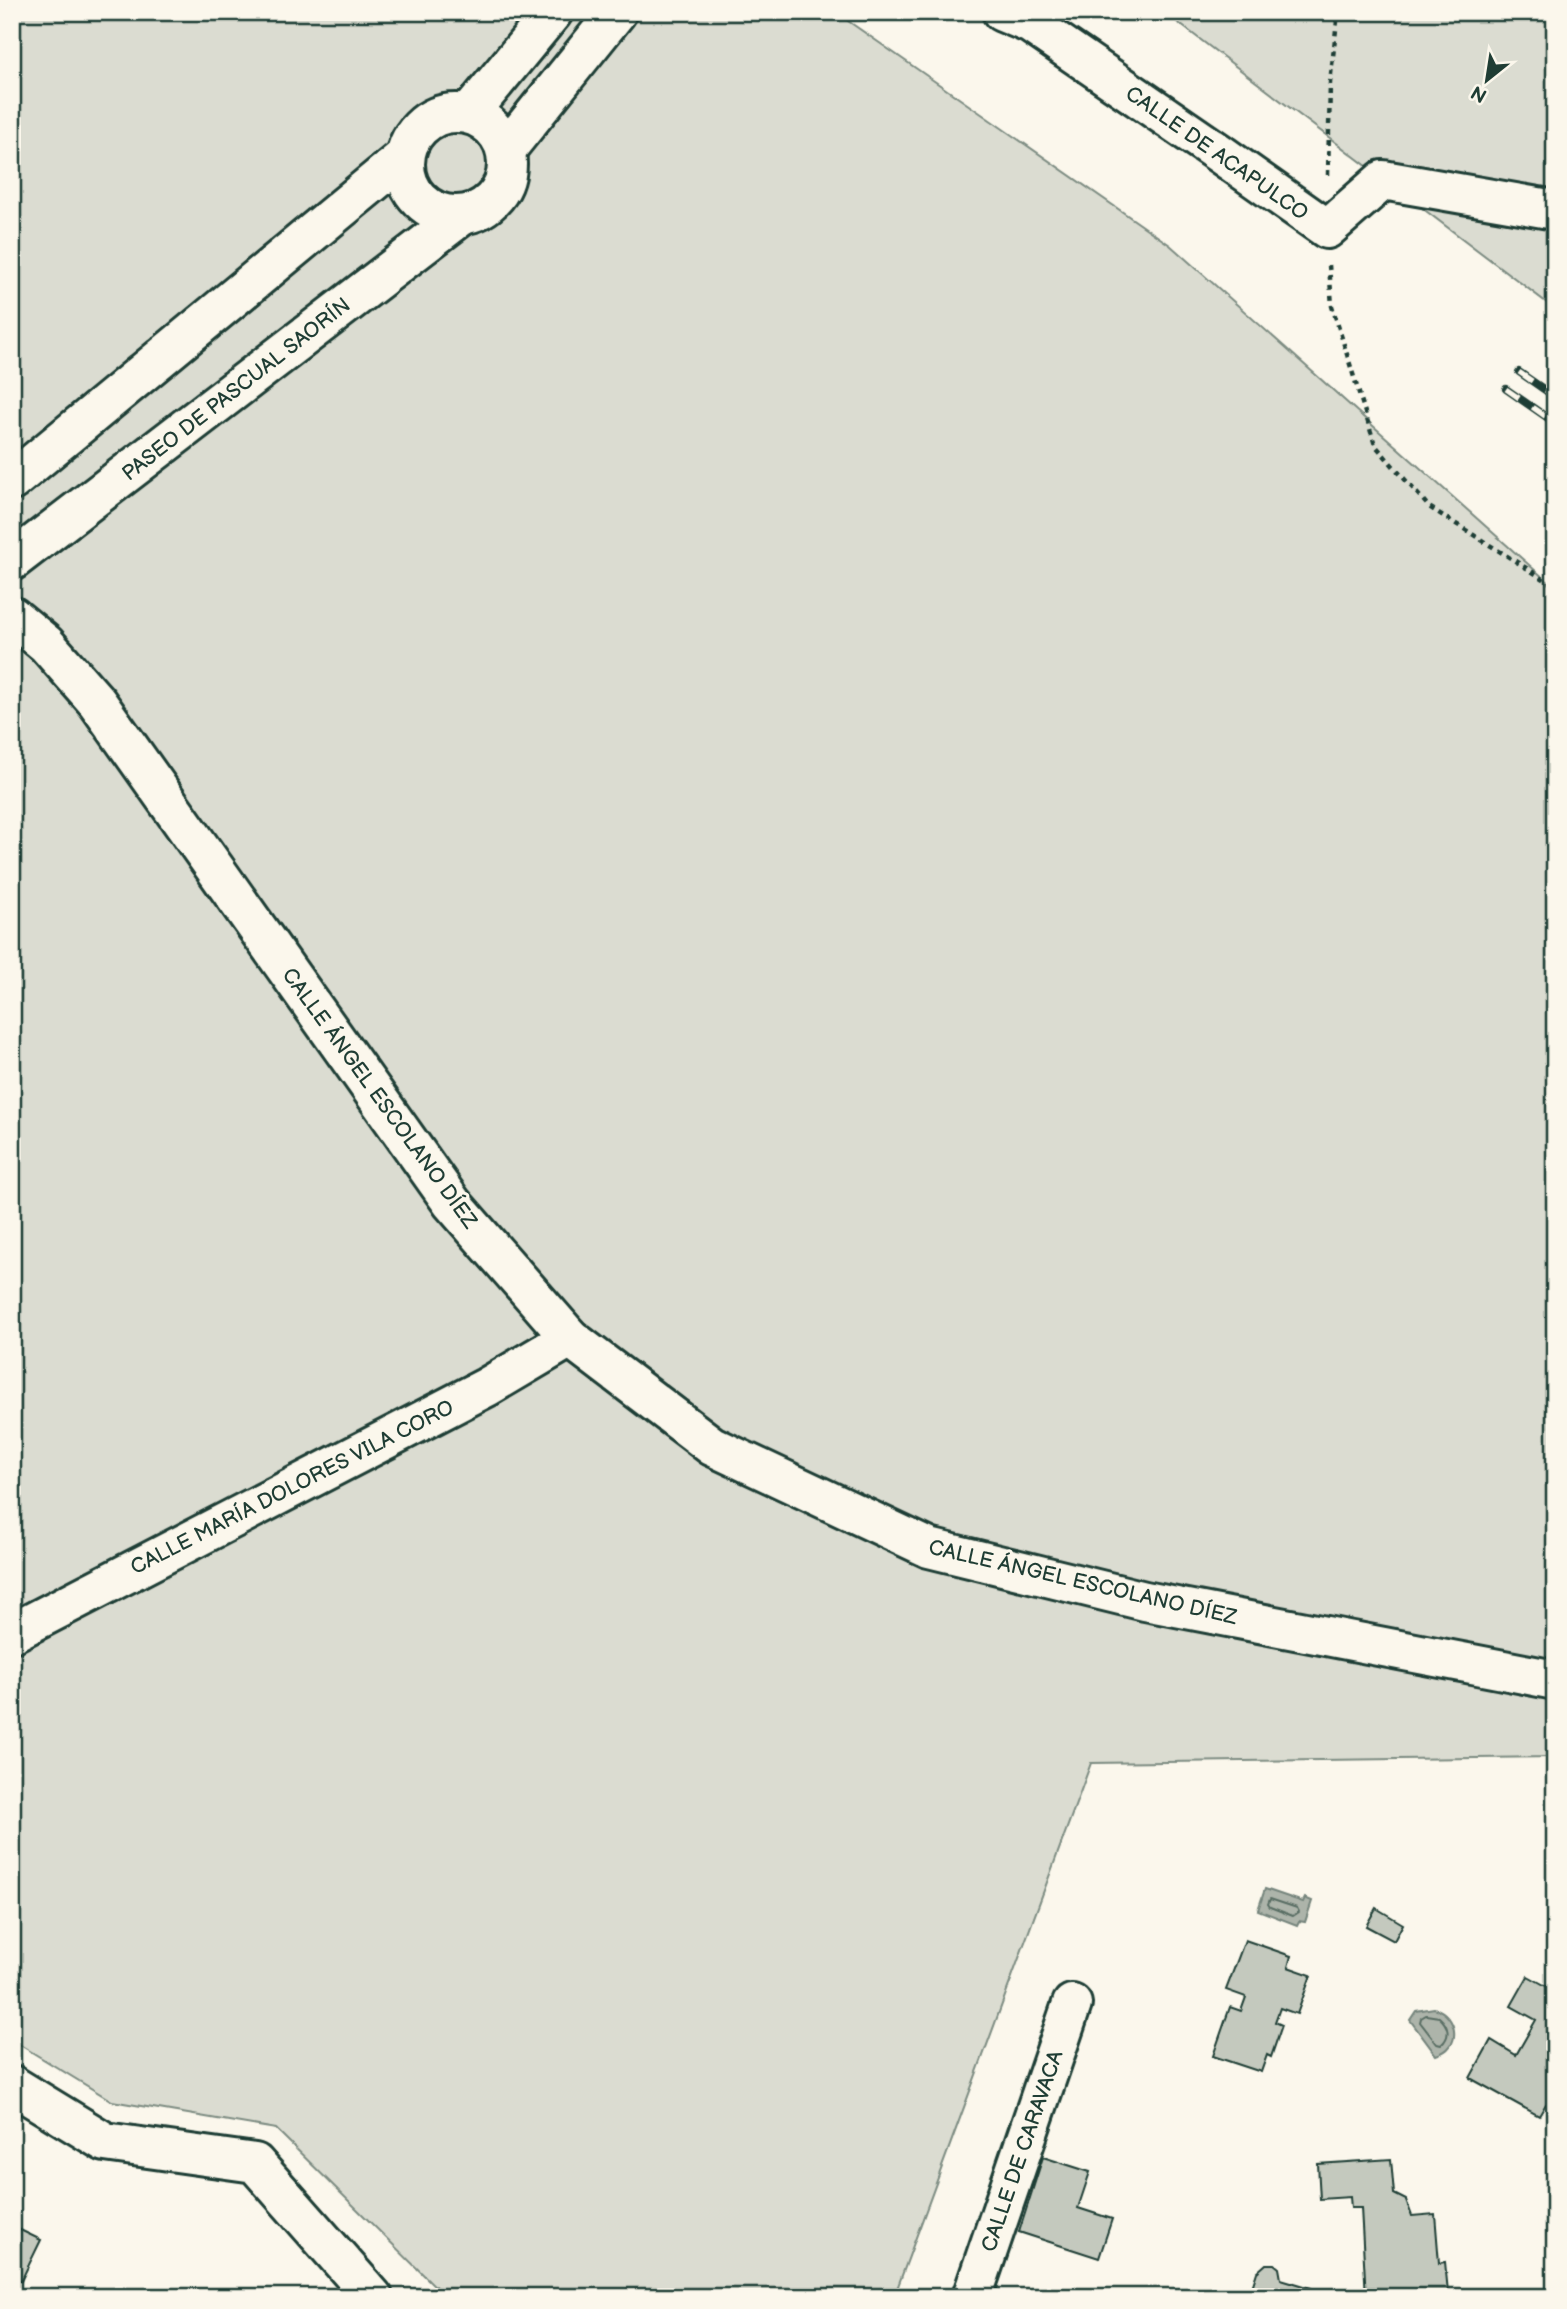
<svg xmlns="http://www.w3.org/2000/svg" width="1567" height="2309" font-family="'Balsamiq Sans',sans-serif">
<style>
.green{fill:#dbdcd1;stroke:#7d8c82;stroke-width:2}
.water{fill:#adb4aa;stroke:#74847b;stroke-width:2}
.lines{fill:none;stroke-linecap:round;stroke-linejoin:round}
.shore{stroke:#586d63;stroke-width:2}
.building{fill:#c4c9be;stroke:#1f3d34;stroke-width:2}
.street-casing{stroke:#1f3d34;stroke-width:44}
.path{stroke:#1f3d34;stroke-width:4.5;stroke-dasharray:5 5;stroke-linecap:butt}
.street{stroke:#fbf7ec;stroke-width:38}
.rail-casing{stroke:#1f3d34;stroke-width:8}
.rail{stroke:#fbf7ec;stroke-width:5;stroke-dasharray:16;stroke-linecap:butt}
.labels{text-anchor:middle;stroke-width:6;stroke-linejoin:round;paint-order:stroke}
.street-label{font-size:21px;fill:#1f3d34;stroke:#fbf7ec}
</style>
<rect width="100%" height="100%" fill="#fbf7ec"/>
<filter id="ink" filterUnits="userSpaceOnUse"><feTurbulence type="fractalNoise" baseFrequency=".0143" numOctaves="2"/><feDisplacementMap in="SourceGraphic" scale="14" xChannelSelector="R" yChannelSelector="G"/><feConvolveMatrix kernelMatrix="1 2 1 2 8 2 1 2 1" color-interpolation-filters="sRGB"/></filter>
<g filter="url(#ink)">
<g class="green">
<path d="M12 12H835L1170 245 1555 588V1757L1091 1763 894 2297H446L276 2129 112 2101 12 2040Z"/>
<path d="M1164 12H1555V309Z"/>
</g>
<g class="water">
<path d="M1265 1889 1303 1902 1305 1898 1312 1901 1305 1922 1299 1921 1297 1925 1258 1910Z"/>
<path d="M1434 2008C1458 2015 1463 2048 1436 2055L1410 2020 1416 2011Z"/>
</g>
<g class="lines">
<g class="shore">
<path d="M1270 1899 1297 1908 1299 1912 1293 1916 1270 1907 1268 1904Z"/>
<path d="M1426 2015 1439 2017C1449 2026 1451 2036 1441 2045L1437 2044 1420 2022 1421 2018Z"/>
</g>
</g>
<g class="building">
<path d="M1376 1908 1403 1924 1394 1941 1366 1926Z"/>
<path d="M1245 1940 1291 1956 1288 1967 1311 1975 1297 2014 1280 2008 1275 2022 1282 2025 1271 2057 1267 2055 1261 2072 1213 2056 1230 2007 1241 2011 1246 1997 1226 1990Z"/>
<path d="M1528 1976 1555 1991V2096L1548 2105 1546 2104 1539 2116 1470 2078 1491 2040 1516 2055 1536 2020 1511 2006Z"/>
<path d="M1043 2157 1090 2172 1078 2208 1112 2219 1099 2258 1019 2232Z"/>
<path d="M1391 2159 1394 2194 1406 2200 1412 2216 1435 2214 1439 2263 1445 2262 1448 2292 1425 2293V2297H1366L1361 2208H1351L1350 2197 1320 2199 1318 2164Z"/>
<path d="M12 2226 41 2240 21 2281 12 2277Z"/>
<path d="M1266 2264H1274L1279 2268 1281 2279 1311 2288 1308 2297H1249L1257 2272Z"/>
</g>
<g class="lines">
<g class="street-casing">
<g id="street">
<path d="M1002 12 1031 24 1219 153 1327 229 1383 180 1555 210"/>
<circle cx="456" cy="164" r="51"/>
<path d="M469 114 553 12"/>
<path d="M506 150 617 12"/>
<path d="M12 481 404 157"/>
<path d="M12 561 460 217"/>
<path d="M12 616 46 644 97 702 452 1203 570 1338 712 1446 929 1548 1145 1601 1555 1680"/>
<path d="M12 1633 487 1387 570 1338"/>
<path d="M12 2085 105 2142 255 2163 373 2297"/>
<path d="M972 2297 1072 2004"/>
</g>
</g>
<g class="path">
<path d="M1328 175 1330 83 1338 12"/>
<path d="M1329 265 1332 306 1375 445 1429 507 1555 586"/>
</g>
<use href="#street" class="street"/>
<g class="rail-casing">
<g id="rail">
<path d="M1519 372 1555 397"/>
<path d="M1506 389 1555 423"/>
</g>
</g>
<use href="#rail" class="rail"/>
</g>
</g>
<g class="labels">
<g class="street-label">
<text transform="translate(1217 153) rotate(35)" y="7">CALLE DE ACAPULCO</text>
<text transform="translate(236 389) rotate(-38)" y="7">PASEO DE PASCUAL SAORÍN</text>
<text transform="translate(380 1098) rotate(54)" y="7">CALLE ÁNGEL ESCOLANO DÍEZ</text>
<text transform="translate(292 1487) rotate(-27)" y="7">CALLE MARÍA DOLORES VILA CORO</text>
<text transform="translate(1083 1582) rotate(13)" y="7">CALLE ÁNGEL ESCOLANO DÍEZ</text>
<text transform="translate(1022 2151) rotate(-71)" y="7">CALLE DE CARAVACA</text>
</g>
</g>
<rect width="1567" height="2309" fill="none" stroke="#fbf7ec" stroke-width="42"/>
<rect x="21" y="21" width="1525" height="2267" fill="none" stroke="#1f3d34" stroke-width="2.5" filter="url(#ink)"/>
<g transform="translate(1487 80) rotate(210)" stroke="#fbf7ec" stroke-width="5" paint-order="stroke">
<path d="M0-5L12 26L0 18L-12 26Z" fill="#1f3d34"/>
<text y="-10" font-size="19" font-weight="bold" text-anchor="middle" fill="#1f3d34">N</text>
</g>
</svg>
